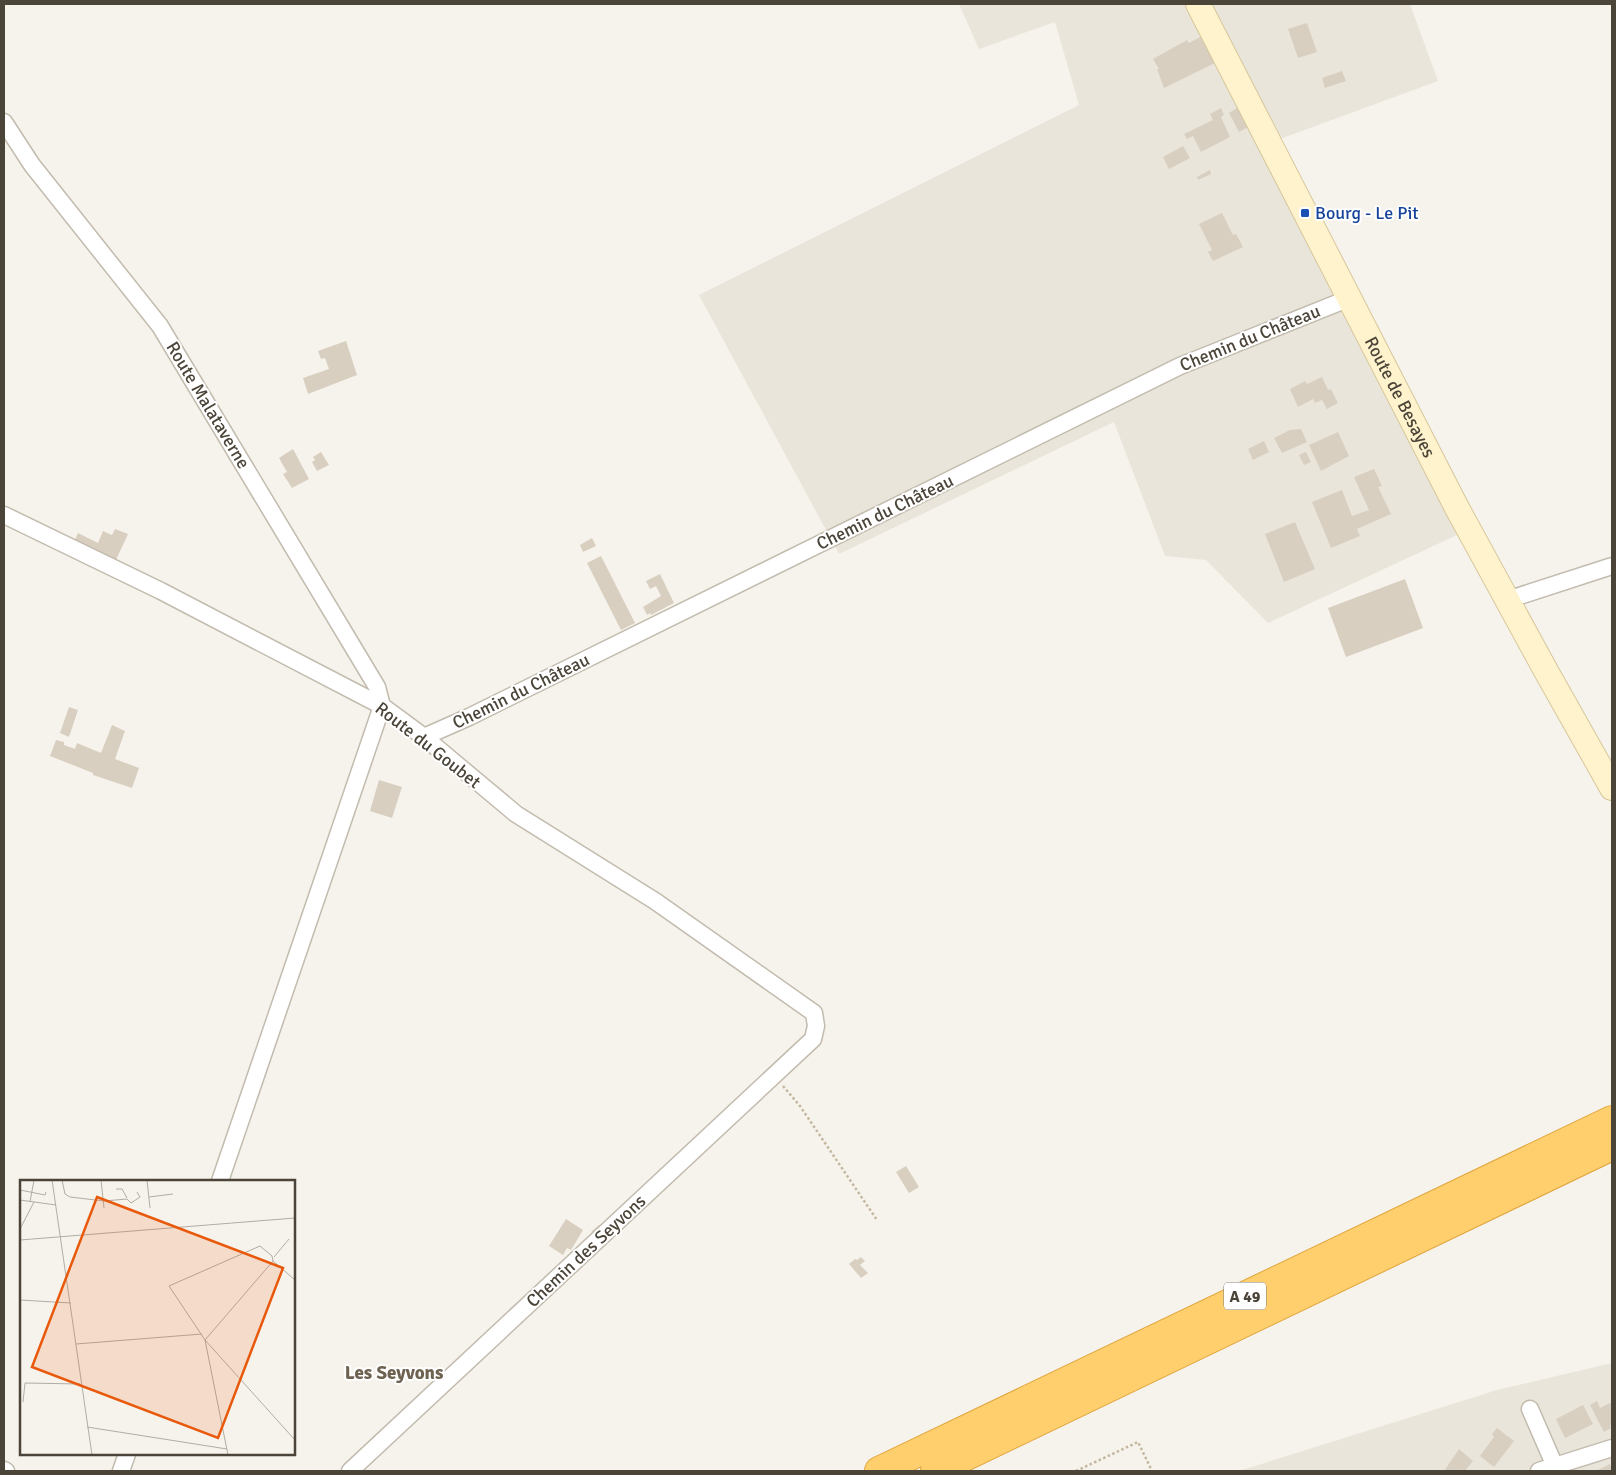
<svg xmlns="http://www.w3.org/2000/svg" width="1616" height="1475" font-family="Signika,sans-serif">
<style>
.residential{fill:#eae5da}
.building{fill:#d8cfc1}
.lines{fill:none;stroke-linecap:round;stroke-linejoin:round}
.street-casing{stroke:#c2bbae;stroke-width:19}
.secondary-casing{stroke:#d6c79b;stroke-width:26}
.highway-casing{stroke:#e0a43c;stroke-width:30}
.path{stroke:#c4b79f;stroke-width:2.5;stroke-dasharray:2.5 2.5;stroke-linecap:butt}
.street{stroke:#fff;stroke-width:16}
.secondary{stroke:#fff3cd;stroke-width:24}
.highway{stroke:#ffcf6e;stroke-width:28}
.transit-dot{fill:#1a4fb4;stroke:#fff;stroke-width:2}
.labels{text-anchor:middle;stroke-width:4;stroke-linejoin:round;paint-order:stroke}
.shield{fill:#fff;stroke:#817c74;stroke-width:1}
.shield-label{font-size:16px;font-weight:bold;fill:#4b4439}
.transit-label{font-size:18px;fill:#164399;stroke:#fff;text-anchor:start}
.street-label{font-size:18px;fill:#4b4439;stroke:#fff}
.neighbourhood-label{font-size:19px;font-weight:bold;fill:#6e6250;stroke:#fff}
.inset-road{fill:none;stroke:#b2ada4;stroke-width:1}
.view{fill:#e8590c;fill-opacity:0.15;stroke:#e8590c;stroke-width:2.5}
.inset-edge{fill:none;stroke:#4b4439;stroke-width:2.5}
</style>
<rect width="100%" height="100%" fill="#f6f3ec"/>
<g class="residential">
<path d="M959 4H1410L1438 81 1280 139 1350 319 1457 535 1268 623 1206 560 1165 556 1114 422 839 554 699 295 1079 105 1055 22 979 49Z"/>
<path d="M1612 1363V1471H1239L1497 1390Z"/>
</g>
<g class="building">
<path d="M1307 23 1317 52 1298 58 1288 29Z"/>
<path d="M1204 35 1219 61 1164 88 1157 69H1159L1153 59 1187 40 1189 43Z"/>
<path d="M1342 71 1346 81 1325 88 1322 78Z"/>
<path d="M1240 106 1250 126 1239 132 1229 113Z"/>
<path d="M1221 108 1224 115 1221 117 1230 137 1201 152 1193 136 1187 139 1184 134 1213 120 1210 114Z"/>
<path d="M1183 146 1190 158 1169 169 1163 157Z"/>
<path d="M1210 170 1211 174 1198 180 1197 177Z"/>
<path d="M1222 213 1233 235 1236 234 1243 247 1213 261 1208 252 1212 250 1199 224Z"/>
<path d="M346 341 357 375 308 394 303 378 329 369 325 358 321 359 318 351Z"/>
<path d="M1322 377 1328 390 1331 389 1338 403 1327 409 1322 400 1315 403 1313 399 1298 407 1290 389 1305 381 1307 384Z"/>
<path d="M1301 429 1307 442 1282 453 1274 438 1290 430Z"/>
<path d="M1338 432 1349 456 1321 471 1309 445Z"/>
<path d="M1264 441 1269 452 1253 460 1248 449Z"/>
<path d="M293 449 309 479 292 488 283 474 287 472 279 458Z"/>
<path d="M321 452 329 465 317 471 312 462 315 460 313 457Z"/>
<path d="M1306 452 1311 462 1304 465 1299 455Z"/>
<path d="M1374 469 1382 486 1378 487 1391 514 1357 529 1360 536 1331 548 1312 502 1342 490 1352 516 1369 510 1354 477Z"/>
<path d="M1295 522 1315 569 1284 582 1265 534Z"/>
<path d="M115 529 128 534 115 562 74 542 78 533 98 543 103 531 112 535Z"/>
<path d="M592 538 596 546 583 552 580 545Z"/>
<path d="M601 556 635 623 621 630 587 563Z"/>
<path d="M660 574 674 603 651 615 650 613 647 615 643 607 661 596 656 586 650 589 646 581Z"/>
<path d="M1405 579 1423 628 1346 657 1328 608Z"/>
<path d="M69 707 78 710 69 737 60 733Z"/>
<path d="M112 725 125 731 115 759 139 768 132 788 93 775V773L50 756 56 740 64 742V745L75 749 77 743 101 753Z"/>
<path d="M379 780 402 787 392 818 370 811Z"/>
<path d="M906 1166 919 1187 909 1193 896 1172Z"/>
<path d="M566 1219 583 1230 571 1250 567 1248 563 1255 549 1246Z"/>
<path d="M599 1225 603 1228 595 1236 591 1232Z"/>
<path d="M861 1257 865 1261 860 1265 868 1273 861 1278 849 1264 855 1259 857 1260Z"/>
<path d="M1597 1401 1600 1408 1612 1402V1424L1610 1425 1611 1428 1604 1432 1590 1405Z"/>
<path d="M1583 1405 1593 1424 1565 1438 1556 1419Z"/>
<path d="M1497 1428 1514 1441 1494 1467 1480 1456 1494 1437 1492 1434Z"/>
<path d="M1459 1449 1473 1461 1465 1471H1444Z"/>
<path d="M1610 1464 1612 1471H1596Z"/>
</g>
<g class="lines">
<g class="street-casing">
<g id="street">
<path d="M4 122 32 165 160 326 377 687 382 706 220 1181"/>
<path d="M4 515 161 591 382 706 424 737 516 814 655 901 814 1013 816 1026 813 1039 350 1471"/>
<path d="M1507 600 1612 566"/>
<path d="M424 737 469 717 1180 366 1350 298"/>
<path d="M1530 1409 1557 1471"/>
<path d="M4 1470 6 1471"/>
<path d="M121 1471 127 1454"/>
<path d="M1539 1471 1612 1448"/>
</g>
</g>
<g class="secondary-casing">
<g id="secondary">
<path id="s1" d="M1198 4 1457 508 1546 671 1612 788"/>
</g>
</g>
<g class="highway-casing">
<g id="highway">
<path d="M879 1471 1612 1120"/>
<path d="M935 1471 1612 1146"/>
</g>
</g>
<g class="path">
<path d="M783 1086 800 1106 877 1220"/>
<path d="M1076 1471 1138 1442 1152 1471"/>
</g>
<use href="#street" class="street"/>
<use href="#secondary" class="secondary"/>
<use href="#highway" class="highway"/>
</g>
<rect class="transit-dot" x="1300" y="208" width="10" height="10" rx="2.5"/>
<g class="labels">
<rect class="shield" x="1224" y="1282.5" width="42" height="27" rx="4"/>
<g class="shield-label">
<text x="1245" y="1302">A 49</text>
</g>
<g class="transit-label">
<text x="1315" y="219">Bourg - Le Pit</text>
</g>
<g class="street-label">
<text transform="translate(1250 338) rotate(-22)" y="6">Chemin du Château</text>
<text dy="6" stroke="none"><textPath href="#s1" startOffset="442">Route de Besayes</textPath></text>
<text transform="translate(208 405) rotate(59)" y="6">Route Malataverne</text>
<text transform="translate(885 512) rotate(-26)" y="6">Chemin du Château</text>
<text transform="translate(521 691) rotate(-26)" y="6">Chemin du Château</text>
<text transform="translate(428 745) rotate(38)" y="6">Route du Goubet</text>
<text transform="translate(586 1251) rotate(-43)" y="6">Chemin des Seyvons</text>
</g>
<g class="neighbourhood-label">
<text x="394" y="1379">Les Seyvons</text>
</g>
</g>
<g transform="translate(20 1180)">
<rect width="275" height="275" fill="#f6f3ec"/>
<path class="inset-road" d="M32 0 72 275M42 0 45 14 50 17 84 21 107 19 111 23 120 17 117 12M81 0 84 28M127 0 130 28M96 9H102L107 18M0 10 25 15 26 12M129 17 153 14M0 20 36 25M10 22 14 0M0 49 14 22M0 60 275 38M254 77 269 59M253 81 252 76 240 66 149 106 185 160 275 260M253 81 275 100M0 120 51 123M56 164 182 154M3 222 5 203 60 204M67 247 207 269M208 275 185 160 253 81"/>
<path class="view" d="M77 17 263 88 198 258 12 187Z"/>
<rect width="275" height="275" class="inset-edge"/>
</g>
<rect width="1616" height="1475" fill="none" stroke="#4b4439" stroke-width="10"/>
</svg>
